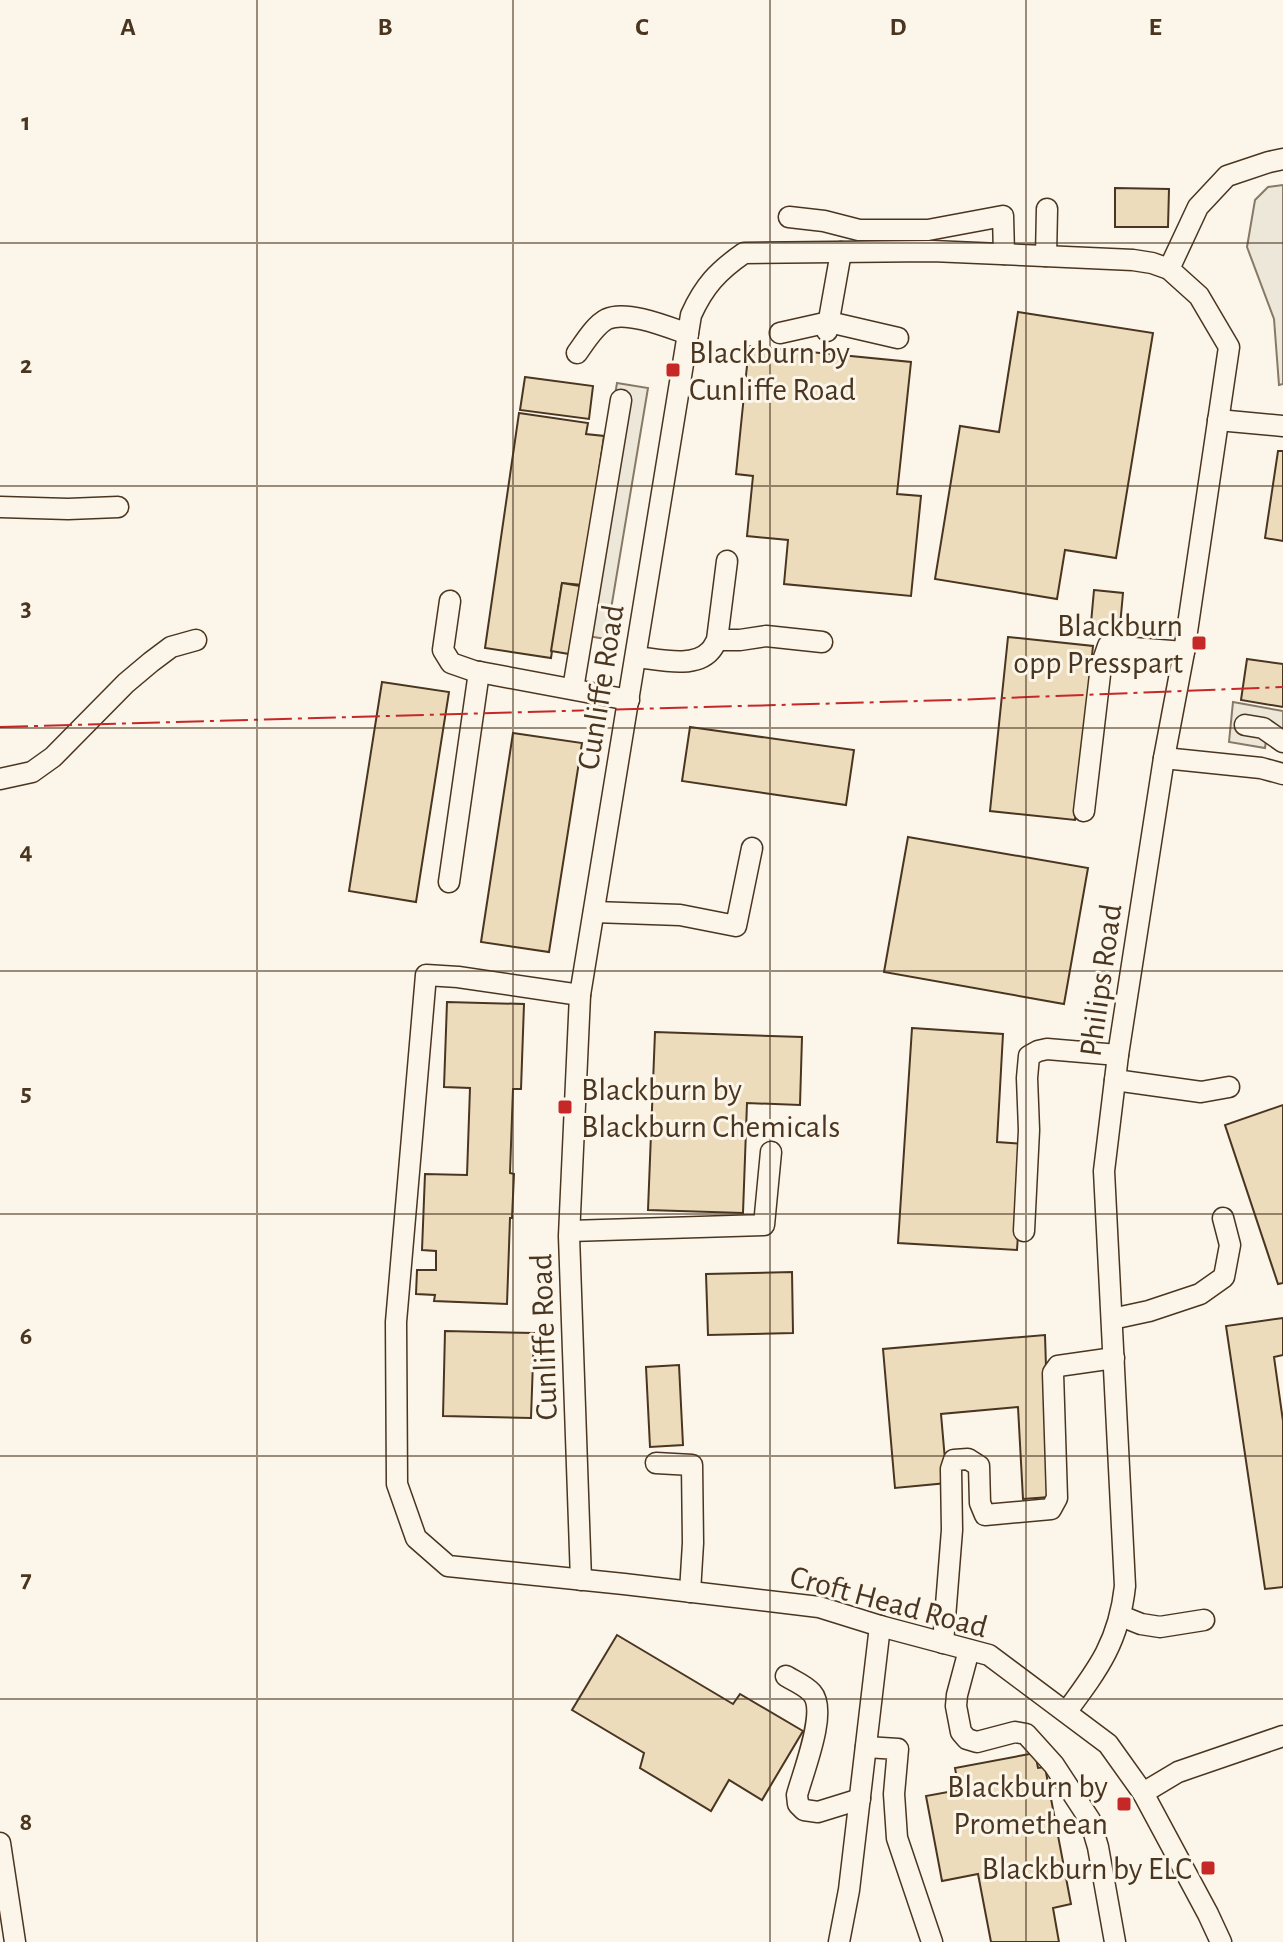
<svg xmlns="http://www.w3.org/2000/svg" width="1283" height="1942" font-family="'Alegreya Sans',sans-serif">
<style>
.parking{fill:#ede7d9;stroke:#887966;stroke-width:2}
.building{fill:#ecdcbc;stroke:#4a3520;stroke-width:2}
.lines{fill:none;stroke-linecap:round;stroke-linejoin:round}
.minor-casing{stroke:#4a3520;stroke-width:23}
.minor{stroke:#fbf6e9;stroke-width:20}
.power{stroke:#c62828;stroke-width:2;stroke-dasharray:28 6 4 6;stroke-linecap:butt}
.grid{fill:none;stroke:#4a3520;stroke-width:2;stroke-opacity:0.55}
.poi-dot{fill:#c62828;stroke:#fbf6e9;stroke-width:3}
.labels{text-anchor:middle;stroke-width:6;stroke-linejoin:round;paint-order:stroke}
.poi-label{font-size:32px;fill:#4a3520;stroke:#fbf6e9;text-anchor:end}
.street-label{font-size:32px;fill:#4a3520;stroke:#fbf6e9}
.grid-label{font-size:26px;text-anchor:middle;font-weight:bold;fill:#4a3520;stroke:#fbf6e9;stroke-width:6;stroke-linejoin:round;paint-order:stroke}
</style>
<rect width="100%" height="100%" fill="#fbf6e9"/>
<g class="parking">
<path d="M1283 185V384L1279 385 1274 319 1247 247 1255 200 1268 187Z"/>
<path d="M617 383 648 388 606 639 575 634Z"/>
<path d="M1233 702 1283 711V735L1267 734 1265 748 1229 742Z"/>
</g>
<g class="building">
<path d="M1115 188 1169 189 1168 227H1115Z"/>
<path d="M1018 312 1153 333 1116 558 1065 550 1057 599 935 579 960 426 999 432Z"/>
<path d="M749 346 911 362 897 494 921 496 911 596 784 584 788 540 747 536 753 476 736 474Z"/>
<path d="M525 377 593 386 589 419 520 410Z"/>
<path d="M519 413 588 423 586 434 604 436 583 585 562 583 551 658 485 648Z"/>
<path d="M1278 451H1283V541L1265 538Z"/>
<path d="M562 583 580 586 569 654 551 651Z"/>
<path d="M1094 590 1123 593 1120 626 1091 623Z"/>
<path d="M1008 637 1093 646 1075 820 990 811Z"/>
<path d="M1247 659 1283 664V707L1241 700Z"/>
<path d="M382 682 449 692 416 902 349 891Z"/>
<path d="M690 727 854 750 846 805 682 781Z"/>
<path d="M513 733 582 743 549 952 481 942Z"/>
<path d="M908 837 1088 868 1064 1004 884 972Z"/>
<path d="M447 1002 524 1004 521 1089H513L510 1173 514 1174 512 1218H510L507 1304 434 1301 435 1295 416 1294 417 1270H436V1251L422 1250 425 1174 467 1175 470 1088 444 1087Z"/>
<path d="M912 1028 1003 1034 997 1142 1024 1144 1017 1250 898 1243Z"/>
<path d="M655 1032 802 1037 800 1105 747 1103 743 1213 648 1210Z"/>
<path d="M1283 1105V1283L1278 1284 1225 1125Z"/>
<path d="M792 1272 793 1333 708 1335 706 1274Z"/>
<path d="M1283 1318V1355L1274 1357 1283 1421V1587L1265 1589 1226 1326Z"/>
<path d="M445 1331 534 1333 531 1418 443 1416Z"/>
<path d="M1045 1335 1050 1497 1023 1499 1018 1407 941 1414 947 1483 895 1488 883 1349Z"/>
<path d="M679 1365 683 1445 650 1447 646 1367Z"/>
<path d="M617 1635 733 1704 740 1694 803 1731 762 1800 729 1780 711 1811 640 1768 644 1753 572 1710Z"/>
<path d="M1035 1753 1038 1768 1045 1767 1071 1904 1053 1908 1059 1942H991L978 1874 942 1881 926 1796 959 1790 955 1768Z"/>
</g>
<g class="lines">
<g class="minor-casing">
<g id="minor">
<path d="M789 217 824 221 859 230H928L1003 216 1004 254"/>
<path d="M1046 256 1047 209"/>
<path d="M1169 269 1198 207 1227 176 1269 162 1283 159"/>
<path d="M827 331 841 252"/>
<path d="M780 333 829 322 898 338"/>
<path d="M577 353C585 342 595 325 607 319 627 310 668 327 688 334"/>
<path d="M1218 420 1283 426"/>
<path d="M0 507 68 509 118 507"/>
<path d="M450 601 443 650 451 663 474 671 629 700"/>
<path d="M717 640H740L766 636 822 642"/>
<path d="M636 657C657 659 694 669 710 651 713 648 715 644 717 640L727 561"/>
<path d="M573 689 621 400"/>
<path d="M1245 725 1263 728 1283 742"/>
<path d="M1164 758 1261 768 1283 774"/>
<path d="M0 779 32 772 53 757 126 683 151 662 171 647 196 640"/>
<path d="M1084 811 1101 666 1108 646 1184 652"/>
<path d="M449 882 479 672"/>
<path d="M594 912 680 915 736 926 752 848"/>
<path d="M580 995 458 977 426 975 396 1322 397 1484 416 1538 448 1566 624 1584 819 1607 880 1626 989 1655 1108 1744 1143 1793 1208 1914 1221 1942"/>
<path d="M1115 1080 1201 1092 1229 1087"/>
<path d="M570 1231 764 1225 771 1152"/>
<path d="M1024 1231 1029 1130 1027 1078 1029 1056 1038 1051 1047 1049 1118 1055"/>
<path d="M1112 1319 1149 1311 1200 1294 1224 1277 1230 1245 1223 1218"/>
<path d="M656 1463 692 1465 693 1543 690 1592"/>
<path d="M581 1580 569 1236 580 995 691 315C704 286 718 271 744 253L932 251 1133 260 1152 263 1169 269 1199 296 1229 347 1184 652 1164 758 1118 1055 1104 1171 1125 1586C1119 1641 1099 1668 1067 1711"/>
<path d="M1121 1616 1141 1624 1160 1627 1204 1620"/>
<path d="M943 1643 952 1530 951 1469 954 1460 968 1459 979 1466 980 1503 985 1515 1051 1509 1057 1498 1053 1373 1058 1366 1114 1358"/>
<path d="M969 1650 957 1695 956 1706 961 1732 967 1739 977 1742 1015 1732 1026 1734 1054 1765 1090 1820 1098 1847 1115 1942"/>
<path d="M786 1676C794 1681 805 1685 812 1693 828 1711 803 1772 797 1795L798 1804 804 1810 818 1812 860 1799"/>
<path d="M866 1747 898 1749 894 1794 897 1838 932 1942"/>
<path d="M1143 1793 1178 1772 1283 1736"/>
<path d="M0 1843 15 1942"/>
<path d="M839 1942 849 1890 880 1626"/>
</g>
</g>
<use href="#minor" class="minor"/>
<path class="power" d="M0 727 954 700 1283 687"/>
</g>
<path class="grid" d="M257 0V1942M513 0V1942M770 0V1942M1026 0V1942M0 243H1283M0 486H1283M0 728H1283M0 971H1283M0 1214H1283M0 1456H1283M0 1699H1283"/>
<g class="poi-dot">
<rect x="665" y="362" width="16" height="16" rx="4"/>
<rect x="1191" y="635" width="16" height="16" rx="4"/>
<rect x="557" y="1099" width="16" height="16" rx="4"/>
<rect x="1116" y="1796" width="16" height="16" rx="4"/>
<rect x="1200" y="1860" width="16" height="16" rx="4"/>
</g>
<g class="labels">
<g class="poi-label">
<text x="689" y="363" text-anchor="start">Blackburn by<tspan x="689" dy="37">Cunliffe Road</tspan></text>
<text x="1183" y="636">Blackburn<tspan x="1183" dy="37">opp Presspart</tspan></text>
<text x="581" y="1100" text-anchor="start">Blackburn by<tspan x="581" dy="37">Blackburn Chemicals</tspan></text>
<text x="1108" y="1797">Blackburn by<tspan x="1108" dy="37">Promethean</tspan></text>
<text x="1192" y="1879">Blackburn by ELC</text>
</g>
<g class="street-label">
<text transform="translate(600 687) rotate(-81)" y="11">Cunliffe Road</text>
<text transform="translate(1100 980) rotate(-82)" y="11">Philips Road</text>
<text transform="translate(543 1337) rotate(-92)" y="11">Cunliffe Road</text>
<text transform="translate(889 1601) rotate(15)" y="11">Croft Head Road</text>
</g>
</g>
<g class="grid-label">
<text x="128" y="35">A</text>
<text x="385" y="35">B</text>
<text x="642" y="35">C</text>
<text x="898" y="35">D</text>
<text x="1155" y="35">E</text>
<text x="26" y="130">1</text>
<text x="26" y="373">2</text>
<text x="26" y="616">3</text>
<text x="26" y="859">4</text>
<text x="26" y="1101">5</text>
<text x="26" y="1344">6</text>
<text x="26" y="1587">7</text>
<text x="26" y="1830">8</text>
</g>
</svg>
